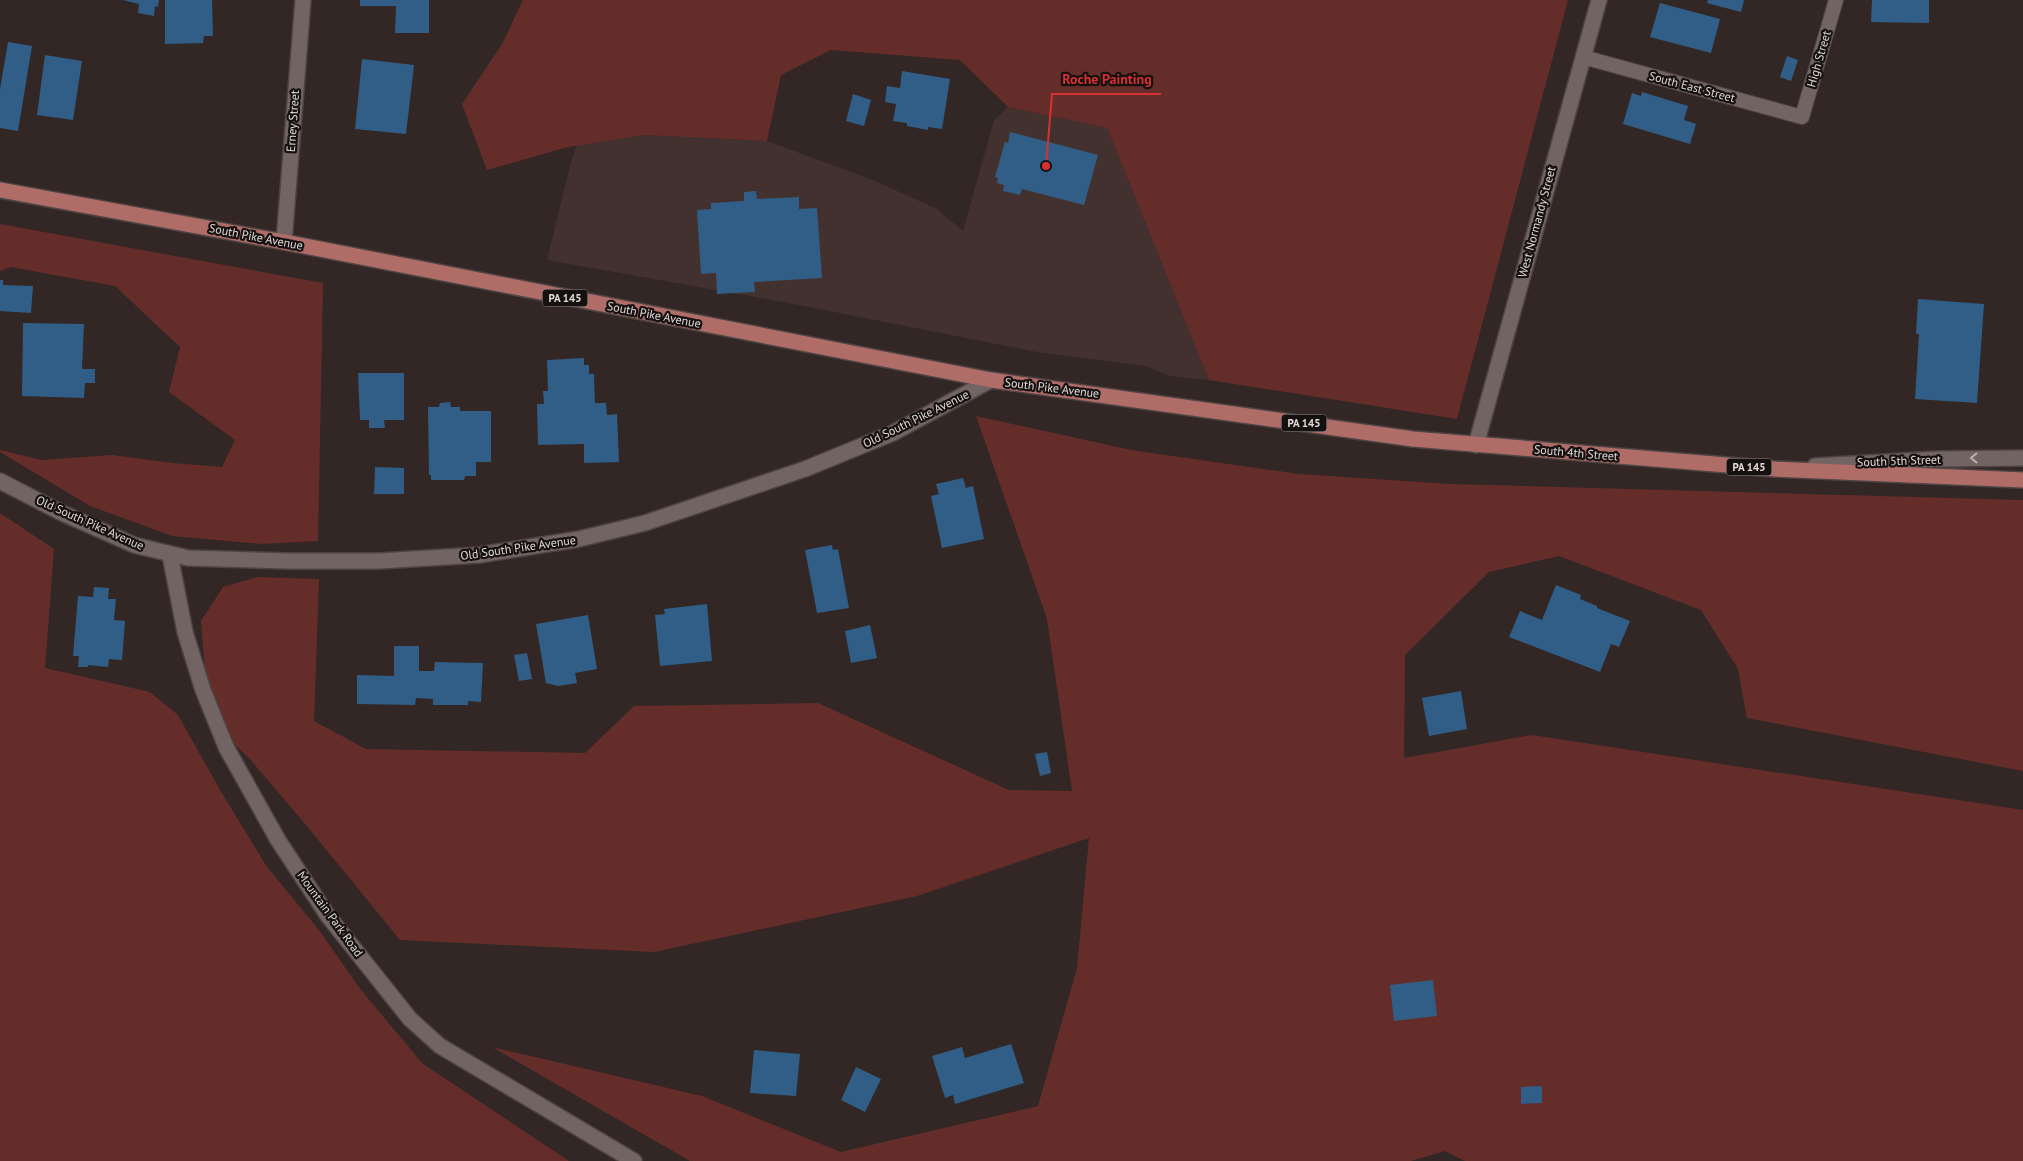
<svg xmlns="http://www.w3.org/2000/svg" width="2023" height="1161" font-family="'PT Sans',sans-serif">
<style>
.built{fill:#43312f}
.green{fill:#652d29}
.building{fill:#305e86}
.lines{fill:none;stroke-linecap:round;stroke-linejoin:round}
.lane-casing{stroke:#4e4443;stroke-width:16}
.street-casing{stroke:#4e4443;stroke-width:18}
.primary-casing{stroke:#4e4443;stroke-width:18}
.lane{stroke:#726462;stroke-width:14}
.street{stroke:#726462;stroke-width:15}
.primary{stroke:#b06c67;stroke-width:15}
.oneway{stroke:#bab0af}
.labels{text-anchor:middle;stroke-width:4.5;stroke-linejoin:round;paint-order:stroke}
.shield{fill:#161111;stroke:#a49d9c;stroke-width:1}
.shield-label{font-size:11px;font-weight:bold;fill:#e1d9d8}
.street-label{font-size:12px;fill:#e1d9d8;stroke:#161111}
.leader{fill:none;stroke:#d73131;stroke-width:2}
.callout-dot{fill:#d73131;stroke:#161111;stroke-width:2}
.callout-label{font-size:14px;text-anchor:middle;font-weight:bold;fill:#d73131;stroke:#161111;stroke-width:4.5;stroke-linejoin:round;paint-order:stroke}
</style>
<rect width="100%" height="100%" fill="#322725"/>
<path class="built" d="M1008 107 1107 128 1209 380 1169 376 1146 366 1037 352 789 303 547 260 571 162 577 145 643 135 767 141 873 180 937 209 963 231 994 120Z"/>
<g class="green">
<path d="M523 0H1568L1457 419 1209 380 1107 128 1008 107 960 60 831 50 781 75 767 141 643 135 568 147 487 170 462 104 502 44Z"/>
<path d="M0 224 323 283 318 541 261 544 172 536 90 506 0 452V450L41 460 112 455 172 463 222 467 235 440 169 392 180 347 115 286 11 267 0 271Z"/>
<path d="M976 416 1131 450 1299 474 1450 484 2023 500V771L1747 718 1738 669 1701 610 1559 556 1489 572 1405 655 1404 758 1532 735 2023 810V1161H1465L1445 1151 1411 1161H690L492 1047 702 1096 841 1152 1038 1106 1077 968 1089 838 917 896 654 952 400 940 306 825 249 758 232 742 205 672 201 621 223 587 257 577 319 579 314 721 366 749 585 753 634 706 818 703 1009 790 1072 791 1047 619Z"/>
<path d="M0 513 54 549 45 668 150 692 178 715 220 790 267 867 319 930 361 990 423 1064 569 1161H0Z"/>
</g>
<g class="building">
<path d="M123 0H159L158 7 155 6 154 16 138 13 139 4Z"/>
<path d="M165 0H212L213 36H204L203 43 165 44Z"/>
<path d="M360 0H429V33H395L396 6H360Z"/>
<path d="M1708 0H1744L1741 12 1707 3Z"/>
<path d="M1872 0H1929V23L1871 22Z"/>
<path d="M1660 3 1720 19 1711 53 1650 37Z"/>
<path d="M8 42 32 46 18 131 0 128V89Z"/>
<path d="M45 55 82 61 73 120 37 115Z"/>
<path d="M1787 56 1798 60 1791 81 1780 77Z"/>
<path d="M362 59 414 65 406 134 355 129Z"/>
<path d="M902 71 950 79 942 129 928 127V130L907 126V123L893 121 896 104 885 102 887 86 900 88Z"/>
<path d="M1642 92 1688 106 1684 120 1696 124 1690 144 1623 124 1632 93 1641 96Z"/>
<path d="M853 94 871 100 864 126 846 121Z"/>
<path d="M1010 132 1098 155 1084 205 1022 189 1020 195 1003 191 1004 185 997 183 998 178 995 177 1005 142 1008 143Z"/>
<path d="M756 191 757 199 799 197V209L817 208 822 278 754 282 755 292 717 294 716 273 701 274 697 210 711 209V203L744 201V192Z"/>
<path d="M0 280H3V285L33 286 31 313 0 311Z"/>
<path d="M1918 299 1984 304 1977 403 1915 399 1919 334H1916Z"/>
<path d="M23 323 84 324 82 369H95V383H85L84 398 22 396Z"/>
<path d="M584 358V365H589V374H594L595 403H606L607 415 617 414 619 462 584 463V444L538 445 537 404H544L543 391H548L547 360Z"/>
<path d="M358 373H404V420H384L385 428H369V420H360Z"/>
<path d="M450 402 451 407H460V411H491V462H476V476H465L464 480H431V475H429L428 407H439L440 403Z"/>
<path d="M375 467 404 468V494H374Z"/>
<path d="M963 478 966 488 973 486 984 539 942 548 931 496 939 494 936 484Z"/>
<path d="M832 545 833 550 838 549 849 608 817 613 805 550Z"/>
<path d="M1556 585 1581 595 1580 599 1597 606V608L1630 621 1619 647 1611 644 1600 672 1509 637 1520 611 1542 620Z"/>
<path d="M94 587 109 588 108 599H116L114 620 125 621 122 660 109 659 108 667 88 665V667H78L79 656H73L78 596 93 597Z"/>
<path d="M707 604 712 661 660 666 655 615 665 614 664 609Z"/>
<path d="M588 615 597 669 575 673 577 683 558 686 546 683 536 624Z"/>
<path d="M870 625 877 658 851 663 845 631Z"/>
<path d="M394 646H419V671H434L435 662 483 663 481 702 468 701V705H433V699L416 698 415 705 357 704V675L394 676Z"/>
<path d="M527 653 532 679 519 681 514 655Z"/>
<path d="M1461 691 1467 729 1429 736 1422 698Z"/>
<path d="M1047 752 1051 773 1040 776 1035 754Z"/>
<path d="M1433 980 1437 1016 1394 1021 1390 985Z"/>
<path d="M1011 1044 1024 1083 955 1104 953 1095 945 1098 932 1056 962 1047 965 1058Z"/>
<path d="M754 1050 800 1054 796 1096 750 1093Z"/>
<path d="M856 1067 881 1079 865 1112 841 1100Z"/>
<path d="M1542 1086V1103L1521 1104V1087Z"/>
</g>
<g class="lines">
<g class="lane-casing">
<path id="lane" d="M1583 57 1802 117 1836 0"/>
</g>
<g class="street-casing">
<g id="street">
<path d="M284 242 303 0"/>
<path d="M1476 445 1599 0"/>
<path d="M1815 466 1939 459 2023 458"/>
<path d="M0 481 62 513 134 545 188 558 288 561H379L479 555 579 539 645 523 805 469 893 433 991 380"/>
<path d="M170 555 185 632 203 690 226 747 278 840 328 916 410 1019 440 1046 634 1161"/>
</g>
</g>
<g class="primary-casing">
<path id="primary" d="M0 190 284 242 991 380 1413 439 1775 469 2023 480"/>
</g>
<use href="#lane" class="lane"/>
<use href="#street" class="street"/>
<use href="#primary" class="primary"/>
</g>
<defs><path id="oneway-chevron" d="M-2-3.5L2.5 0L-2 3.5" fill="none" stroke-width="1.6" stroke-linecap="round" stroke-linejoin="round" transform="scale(1.25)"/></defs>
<use class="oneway" href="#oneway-chevron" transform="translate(1974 458) rotate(179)"/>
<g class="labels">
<g class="shield">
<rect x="542.5" y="289.5" width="45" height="17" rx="4"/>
<rect x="1281.5" y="414.5" width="45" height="17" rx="4"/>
<rect x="1726.5" y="458.5" width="45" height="17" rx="4"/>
</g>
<g class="shield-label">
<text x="565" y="302">PA 145</text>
<text x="1304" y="427">PA 145</text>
<text x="1749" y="471">PA 145</text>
</g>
<g class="street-label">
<text transform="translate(1819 59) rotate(-74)" y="4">High Street</text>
<text transform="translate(1692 87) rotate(15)" y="4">South East Street</text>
<text transform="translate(293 121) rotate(-86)" y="4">Erney Street</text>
<text transform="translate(1537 222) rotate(-75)" y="4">West Normandy Street</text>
<text transform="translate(256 237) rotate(11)" y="4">South Pike Avenue</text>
<text transform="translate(654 315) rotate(11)" y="4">South Pike Avenue</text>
<text transform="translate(1052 388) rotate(7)" y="4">South Pike Avenue</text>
<text transform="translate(916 419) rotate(-26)" y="4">Old South Pike Avenue</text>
<text transform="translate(1576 453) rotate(5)" y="4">South 4th Street</text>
<text transform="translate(1899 461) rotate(-2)" y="4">South 5th Street</text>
<text transform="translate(90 523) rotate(24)" y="4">Old South Pike Avenue</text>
<text transform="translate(518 548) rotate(-8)" y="4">Old South Pike Avenue</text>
<text transform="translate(330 914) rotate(54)" y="4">Mountain Park Road</text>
</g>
</g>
<path class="leader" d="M1046 166L1052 94H1161"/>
<circle class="callout-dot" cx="1046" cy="166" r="5"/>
<g class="callout-label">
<text x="1107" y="84">Roche Painting</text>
</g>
</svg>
